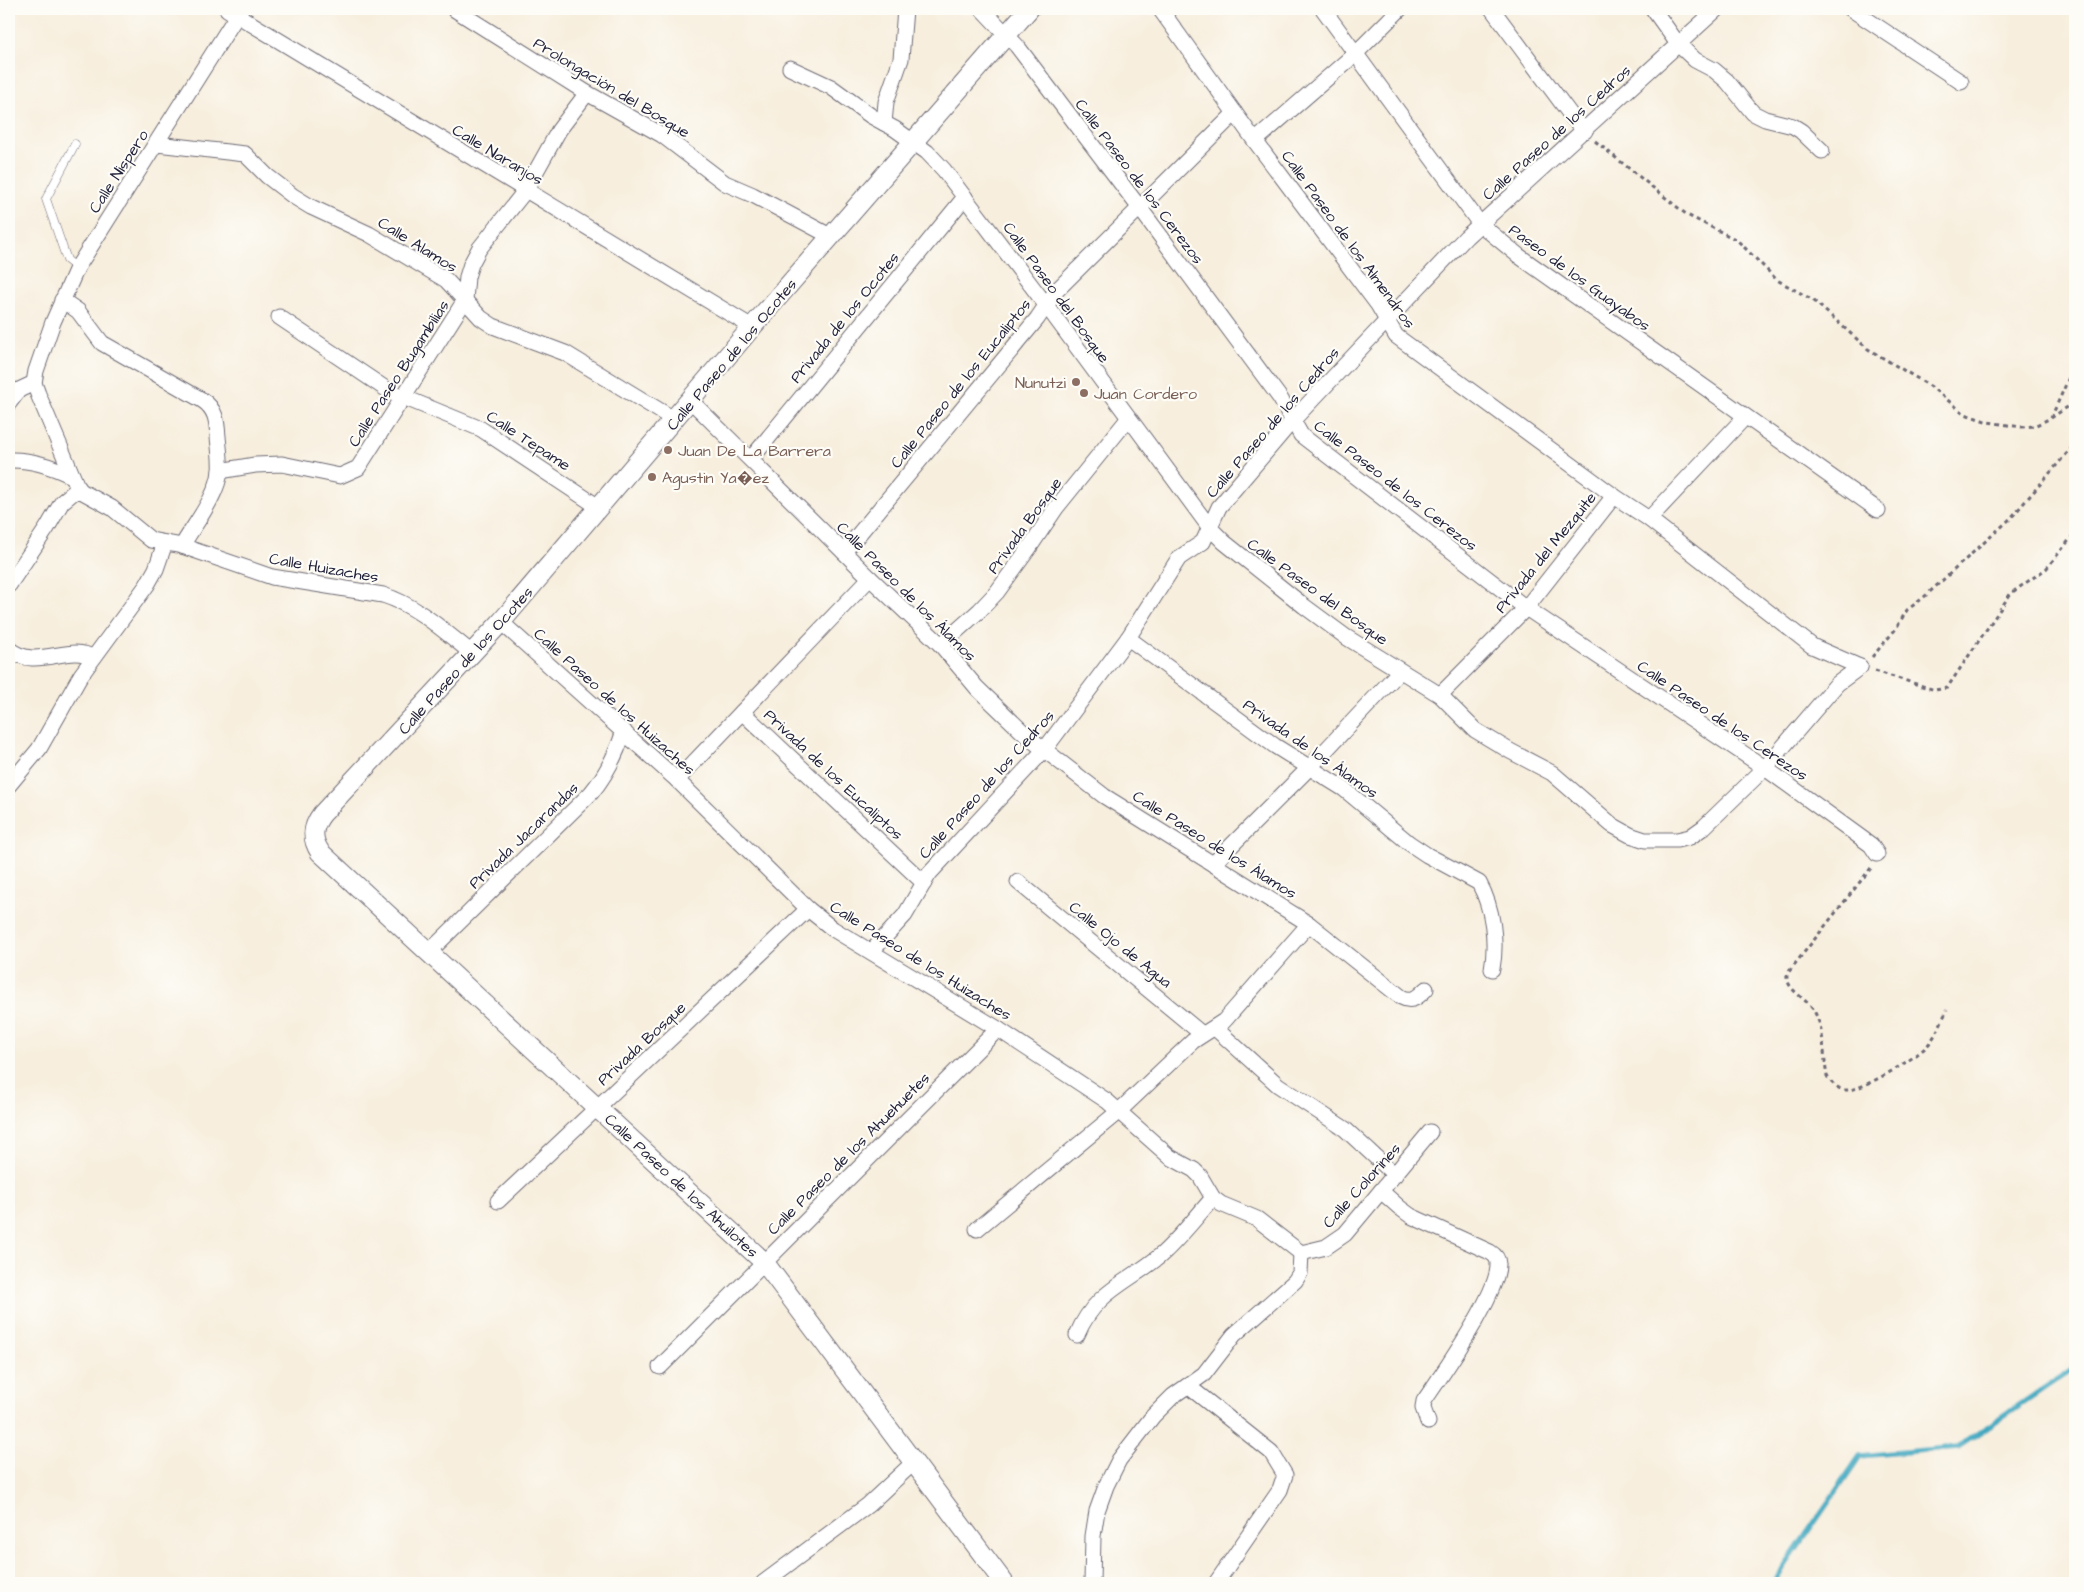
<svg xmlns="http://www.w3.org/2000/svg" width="2084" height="1592" font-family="'Architects Daughter',sans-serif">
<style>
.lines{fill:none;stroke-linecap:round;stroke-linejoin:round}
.stream{stroke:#40a8c0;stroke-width:5.5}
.service-casing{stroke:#6d6974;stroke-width:9}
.minor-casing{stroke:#6d6974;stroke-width:17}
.tertiary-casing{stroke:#6d6974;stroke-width:21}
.path{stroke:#6d6974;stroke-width:3;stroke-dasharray:4 4;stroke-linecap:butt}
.service{stroke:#fff;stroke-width:8}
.minor{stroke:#fff;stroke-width:15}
.tertiary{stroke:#fff;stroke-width:19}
.education-dot{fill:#8d6e63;stroke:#fdfcf7;stroke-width:2}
.labels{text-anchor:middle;stroke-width:4.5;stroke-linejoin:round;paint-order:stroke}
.street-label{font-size:16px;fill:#22223b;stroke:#fdfcf7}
.education-label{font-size:16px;fill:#785e54;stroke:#fdfcf7;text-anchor:start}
</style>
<rect width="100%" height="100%" fill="#fdfcf7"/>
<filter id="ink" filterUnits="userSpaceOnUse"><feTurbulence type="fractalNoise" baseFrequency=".02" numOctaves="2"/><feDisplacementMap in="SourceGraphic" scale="10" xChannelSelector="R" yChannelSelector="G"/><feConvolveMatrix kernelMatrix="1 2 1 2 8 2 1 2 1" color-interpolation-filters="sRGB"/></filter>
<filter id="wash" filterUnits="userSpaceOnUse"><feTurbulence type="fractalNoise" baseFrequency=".0096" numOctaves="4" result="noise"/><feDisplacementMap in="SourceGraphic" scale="20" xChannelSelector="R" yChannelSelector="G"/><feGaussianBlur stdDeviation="1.12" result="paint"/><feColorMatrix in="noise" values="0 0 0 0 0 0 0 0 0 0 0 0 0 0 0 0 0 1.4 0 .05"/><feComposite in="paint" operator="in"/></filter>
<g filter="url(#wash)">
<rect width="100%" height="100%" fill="#f7eedd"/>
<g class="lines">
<path class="stream" d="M1773 1583 1860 1456 1958 1447 2075 1367"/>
</g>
</g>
<g filter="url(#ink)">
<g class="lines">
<g class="service-casing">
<path id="service" d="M75 144 46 199 67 260 77 268"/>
</g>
<g class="minor-casing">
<g id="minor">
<path d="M227 9 752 327"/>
<path d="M241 9 77 268 53 322 36 371 34 383 38 394 76 484 81 491 112 508 151 540 182 546 272 577 383 595C418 606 445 632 473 654"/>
<path d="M454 9 587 93 662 135 725 183 753 195 832 237"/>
<path d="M982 9 1017 46 1139 207 1280 398 1301 435 1526 608 1765 768 1871 845 1877 854"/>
<path d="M1160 9 1255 141 1378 305 1396 336 1614 496 1649 519 1812 646 1860 667"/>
<path d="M1323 9 1480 224 1519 256 1878 510"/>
<path d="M1492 9 1573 118 1585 131"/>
<path d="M1653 9 1678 44 1695 60 1714 70 1727 81 1753 113 1765 119 1793 126 1801 131 1822 151"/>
<path d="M1851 9 1961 82"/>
<path d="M790 68 831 87 871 116 895 129 927 152 944 170 1046 305 1210 528 1224 542 1304 606 1346 637 1440 695 1475 730 1510 751 1552 773 1612 825 1630 835 1645 840H1677L1690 837 1704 827 1765 768 1837 684 1860 667"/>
<path d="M884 123 886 102 901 59 905 9"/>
<path d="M1255 141 1355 54 1400 9"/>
<path d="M157 144 245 154 267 176 293 196 311 207 369 234 446 280 481 318 493 326 565 353 675 420"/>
<path d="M62 300 78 311 102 343 202 400C216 409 217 421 218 437 219 448 221 460 220 471 218 495 194 525 182 546"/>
<path d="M279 317 386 389 403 397 481 429 600 508"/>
<path d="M691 401 870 578 941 645 977 688 1028 737 1104 796 1309 924 1401 997C1412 1003 1418 997 1426 989"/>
<path d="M9 403 19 390 34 383"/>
<path d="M751 459 965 197"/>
<path d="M9 460C31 459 51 466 70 475"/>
<path d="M220 471 255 465 282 464 340 476 358 468 465 300 467 277 471 264 479 249 525 191 559 130 587 93"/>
<path d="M1649 519 1745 417"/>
<path d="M844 552 1037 319 1056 291 1235 113"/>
<path d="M9 585 47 528 62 502 74 492 81 491"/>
<path d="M501 622 677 780 808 909 833 929 998 1029 1107 1101 1170 1157 1194 1170 1200 1176 1213 1198 1221 1204 1257 1219 1301 1253"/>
<path d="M1128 638 1275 746 1344 789 1409 843 1427 855 1479 883C1493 908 1497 942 1492 969"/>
<path d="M941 645 980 610 997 592 1029 548 1056 508 1128 419"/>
<path d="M9 649C36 672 70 642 93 658"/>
<path d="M1440 695 1526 608 1614 496"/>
<path d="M742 712 924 883"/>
<path d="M677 780 870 578"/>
<path d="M9 785 39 749 81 675 147 585 156 569 165 543"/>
<path d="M1213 864 1310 767 1400 671"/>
<path d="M1018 882 1202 1034"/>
<path d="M872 951 905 915 929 874 1045 749 1128 638 1179 558 1203 542 1219 507 1293 420 1466 237 1717 9"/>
<path d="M429 952 591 793C607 774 616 755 624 731"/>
<path d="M1215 1028 1278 1085 1345 1129 1395 1175"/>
<path d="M1381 1191 1400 1208 1411 1216 1490 1252C1495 1255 1498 1258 1498 1264 1499 1293 1442 1375 1424 1401L1423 1408 1428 1422"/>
<path d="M498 1201 808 909"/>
<path d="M977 1229 1118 1112 1193 1041 1224 1021 1309 924"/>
<path d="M1301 1253 1326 1247 1345 1234 1430 1132"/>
<path d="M1077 1335C1095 1291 1128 1283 1161 1255 1180 1238 1196 1217 1213 1198"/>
<path d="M660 1367 998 1029"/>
<path d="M1188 1386 1271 1452 1285 1475 1280 1490 1216 1583"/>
<path d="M763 1583 868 1505 913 1463"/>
<path d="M1092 1583 1093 1536 1097 1511 1106 1486 1119 1460 1153 1416 1173 1396 1204 1374 1234 1335 1295 1281 1300 1273 1301 1253"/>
</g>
</g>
<g class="tertiary-casing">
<path id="tertiary" d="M1004 1583 764 1262 320 852C311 838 312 827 322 814L501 622 752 327 1029 9"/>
</g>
<g class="path">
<path d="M1595 141 1687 215 1737 240 1777 280 1813 300 1868 349 1930 386 1965 414 1988 422 2021 427 2034 426 2051 418 2075 402"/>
<path d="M2051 418 2075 364"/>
<path d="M1872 657 1895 630 1907 610 1923 598 2010 519 2075 444"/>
<path d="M1875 671 1935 690 1947 688 2011 593 2046 569 2075 533"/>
<path d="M1871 868 1787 974C1785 990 1807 998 1814 1011 1825 1030 1823 1055 1827 1076 1831 1083 1839 1091 1848 1090 1865 1089 1914 1059 1926 1047 1936 1037 1941 1022 1947 1010"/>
</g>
<use href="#service" class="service"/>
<use href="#minor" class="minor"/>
<use href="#tertiary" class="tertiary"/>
</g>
</g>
<g class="education-dot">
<circle cx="1076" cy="382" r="5"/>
<circle cx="1084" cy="393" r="5"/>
<circle cx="668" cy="450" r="5"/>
<circle cx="652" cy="477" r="5"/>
</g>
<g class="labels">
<g class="street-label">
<text transform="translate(612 87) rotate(31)" y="6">Prolongación del Bosque</text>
<text transform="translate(1556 132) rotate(-42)" y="6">Calle Paseo de los Cedros</text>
<text transform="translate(498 154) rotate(31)" y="6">Calle Naranjos</text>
<text transform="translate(118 171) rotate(-57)" y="6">Calle Nispero</text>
<text transform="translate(1140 181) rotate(53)" y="6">Calle Paseo de los Cerezos</text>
<text transform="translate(1349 239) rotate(54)" y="6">Calle Paseo de los Almendros</text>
<text transform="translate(418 244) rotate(32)" y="6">Calle Alamos</text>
<text transform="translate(1580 277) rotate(36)" y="6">Paseo de los Guayabos</text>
<text transform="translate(1057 292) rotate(54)" y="6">Calle Paseo del Bosque</text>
<text transform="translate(844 317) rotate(-51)" y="6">Privada de los Ocotes</text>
<text transform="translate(731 354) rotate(-50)" y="6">Calle Paseo de los Ocotes</text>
<text transform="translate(398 373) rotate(-57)" y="6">Calle Paseo Bugambilias</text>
<text transform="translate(960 383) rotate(-51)" y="6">Calle Paseo de los Eucaliptos</text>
<text transform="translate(1272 422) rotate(-49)" y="6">Calle Paseo de los Cedros</text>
<text transform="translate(529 440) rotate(33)" y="6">Calle Tepame</text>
<text transform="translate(1396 485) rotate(38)" y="6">Calle Paseo de los Cerezos</text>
<text transform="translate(1024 525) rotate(-54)" y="6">Privada Bosque</text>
<text transform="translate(1545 552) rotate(-51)" y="6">Privada del Mezquite</text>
<text transform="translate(324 567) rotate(10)" y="6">Calle Huizaches</text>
<text transform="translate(907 591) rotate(45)" y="6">Calle Paseo de los Álamos</text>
<text transform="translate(1318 591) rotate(36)" y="6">Calle Paseo del Bosque</text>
<text transform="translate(465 660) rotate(-48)" y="6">Calle Paseo de los Ocotes</text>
<text transform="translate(615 701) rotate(42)" y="6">Calle Paseo de los Huizaches</text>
<text transform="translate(1723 720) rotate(34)" y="6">Calle Paseo de los Cerezos</text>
<text transform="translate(1311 748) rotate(35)" y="6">Privada de los Álamos</text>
<text transform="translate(834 774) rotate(43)" y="6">Privada de los Eucaliptos</text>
<text transform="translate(986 784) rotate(-48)" y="6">Calle Paseo de los Cedros</text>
<text transform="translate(523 835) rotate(-44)" y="6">Privada Jacarandas</text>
<text transform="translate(1215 844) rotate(32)" y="6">Calle Paseo de los Álamos</text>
<text transform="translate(1121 944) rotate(39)" y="6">Calle Ojo de Agua</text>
<text transform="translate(921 960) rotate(32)" y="6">Calle Paseo de los Huizaches</text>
<text transform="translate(641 1043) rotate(-43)" y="6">Privada Bosque</text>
<text transform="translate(848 1153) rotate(-45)" y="6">Calle Paseo de los Ahuehuetes</text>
<text transform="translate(682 1185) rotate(43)" y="6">Calle Paseo de los Ahuilotes</text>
<text transform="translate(1361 1185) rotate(-48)" y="6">Calle Colorines</text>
</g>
<g class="education-label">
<text x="1066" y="388" text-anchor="end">Nunutzi</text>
<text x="1094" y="399">Juan Cordero</text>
<text x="678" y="456">Juan De La Barrera</text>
<text x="662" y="483">Agustin Ya�ez</text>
</g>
</g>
<rect width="2084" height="1592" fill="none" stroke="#fdfcf7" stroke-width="30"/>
</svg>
